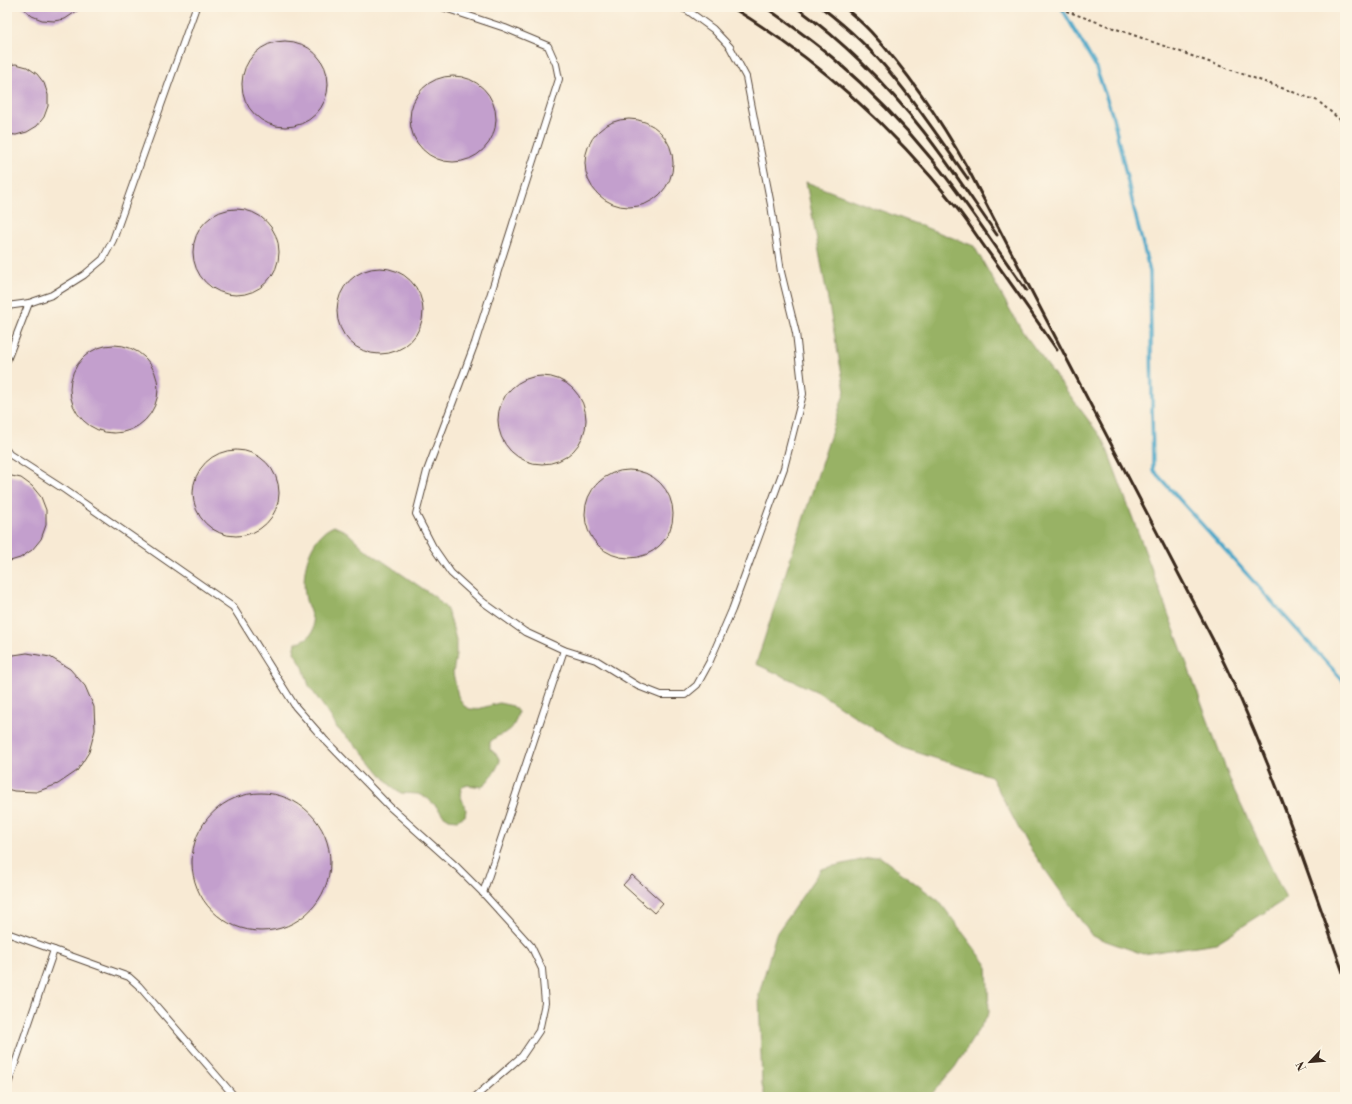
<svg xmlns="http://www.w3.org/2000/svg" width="1352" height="1104" font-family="'Libre Bodoni',serif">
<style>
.forest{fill:#98b265;stroke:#6a6e42}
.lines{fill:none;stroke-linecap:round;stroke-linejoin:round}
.stream{stroke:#4aa6c8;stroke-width:3.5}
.building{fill:#c39fcd}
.lane-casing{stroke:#574739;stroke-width:8}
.path{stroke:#574739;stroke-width:2;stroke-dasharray:3 3;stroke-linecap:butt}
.lane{stroke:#fff;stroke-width:6}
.rail{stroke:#3b2a1e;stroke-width:3}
</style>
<rect width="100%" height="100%" fill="#fcf5e5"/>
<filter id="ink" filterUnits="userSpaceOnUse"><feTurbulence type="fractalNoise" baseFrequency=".025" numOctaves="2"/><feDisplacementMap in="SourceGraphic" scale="8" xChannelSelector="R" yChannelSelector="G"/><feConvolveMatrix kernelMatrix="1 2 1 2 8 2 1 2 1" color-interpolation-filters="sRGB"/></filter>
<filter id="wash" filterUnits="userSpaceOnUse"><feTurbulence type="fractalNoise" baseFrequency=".012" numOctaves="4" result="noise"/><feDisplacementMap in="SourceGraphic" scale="16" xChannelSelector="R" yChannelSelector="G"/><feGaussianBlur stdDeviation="0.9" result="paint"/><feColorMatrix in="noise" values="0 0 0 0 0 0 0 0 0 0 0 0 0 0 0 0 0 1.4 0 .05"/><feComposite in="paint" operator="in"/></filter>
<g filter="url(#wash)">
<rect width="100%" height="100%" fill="#f8ead4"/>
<g class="forest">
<path d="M806 182 974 246 1022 331 1104 441 1233 788 1286 899 1216 943 1143 954 1092 936 1027 844 991 776 903 748 818 692 756 664 845 391Z"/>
<path d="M334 526 347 532 365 549 435 597 446 608 450 617 456 640V655L453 673 458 696 464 706 470 709H478L499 703 513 706 518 712C512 738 505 728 490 742V749L497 755 500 761C496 771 490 779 482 787L468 785 462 787 460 794 466 810 465 816 457 820 449 819 443 815 436 806 428 799 418 794 401 793 390 785 363 752 337 728 331 717 309 686 303 667 294 652 296 643C303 640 311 638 313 630 315 621 308 608 306 600 301 578 306 549 323 533 326 530 330 528 334 526Z"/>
<path d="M879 856 939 901 987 965 989 1013 955 1067 929 1097H765L762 1085 759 994 776 934 821 869Z"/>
</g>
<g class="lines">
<path class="stream" d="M1061 7 1095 65 1113 117 1137 222 1150 272 1153 470 1345 683"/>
</g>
<g id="blocks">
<g class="building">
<path d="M22 7H83L65 19 54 21 42 20 32 16Z"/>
<circle cx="285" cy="84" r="43"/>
<path d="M16 64 27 67 37 74 44 83 48 95V106L44 117 37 126 27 132 16 135 7 134V65Z"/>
<circle cx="453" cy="119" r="43"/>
<circle cx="629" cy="163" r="44"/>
<circle cx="236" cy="252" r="43"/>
<circle cx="380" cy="311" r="43"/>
<circle cx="114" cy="389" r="44"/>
<circle cx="542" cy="420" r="44"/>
<circle cx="236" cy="493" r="43"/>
<circle cx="629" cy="514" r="44"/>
<path d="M7 475 21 478 32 486 41 497 46 510V525L41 539 32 550 20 558 7 562Z"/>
<path d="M27 653 50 657 70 669 85 686 94 707 95 730 89 752 77 771 58 784 36 792 14 791 7 789V656Z"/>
<circle cx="261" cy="862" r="69"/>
<path d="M632 875 663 903 654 913 623 885Z"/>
</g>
</g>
</g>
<g filter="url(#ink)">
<use href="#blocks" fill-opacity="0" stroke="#574739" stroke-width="1"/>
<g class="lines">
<g class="lane-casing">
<g id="lane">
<path d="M442 7 505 28 548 46 556 64 559 79 475 343 427 471 416 514 433 547 451 573 483 602 525 632 564 650 596 660 638 686 661 695H685L697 685 709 663 732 610 784 468 803 394 796 333 781 272 771 205 746 77 730 47 713 29 687 10 679 7"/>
<path d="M7 306 29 303 52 295 84 275 103 259 113 240 196 7"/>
<path d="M7 360 29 303"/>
<path d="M7 451 9 454 65 490 233 607 295 706 324 739 390 807 457 867 483 893 531 946 542 969 545 1003 539 1031 522 1056 475 1097"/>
<path d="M483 893 564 650"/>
<path d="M7 933 129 977 139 986 235 1097"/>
<path d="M7 1087 54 950"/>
</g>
</g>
<path class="path" d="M1055 7 1318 101 1345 124"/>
<use href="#lane" class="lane"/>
<g class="rail">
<path d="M731 7C817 58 894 129 956 207 968 222 978 238 989 253 1012 285 1035 318 1057 350"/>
<path d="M765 7C788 23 811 39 833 58 869 89 904 125 934 162 967 202 995 247 1026 290"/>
<path d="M796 7C844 42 887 85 924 132 950 165 973 201 997 235"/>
<path d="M821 7C847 27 872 50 892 75 920 108 943 144 968 179"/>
<path d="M844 7C853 15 863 23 871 32 910 74 940 119 968 169L1213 640C1267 749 1305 864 1345 978"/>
</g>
</g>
</g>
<rect width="1352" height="1104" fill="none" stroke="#fcf5e5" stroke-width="24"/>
<g transform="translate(1310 1062) rotate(244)" stroke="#fcf5e5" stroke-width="3" paint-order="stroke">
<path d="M0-3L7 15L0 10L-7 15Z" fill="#3b2a1e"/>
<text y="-6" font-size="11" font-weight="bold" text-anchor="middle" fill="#3b2a1e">N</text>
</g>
</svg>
